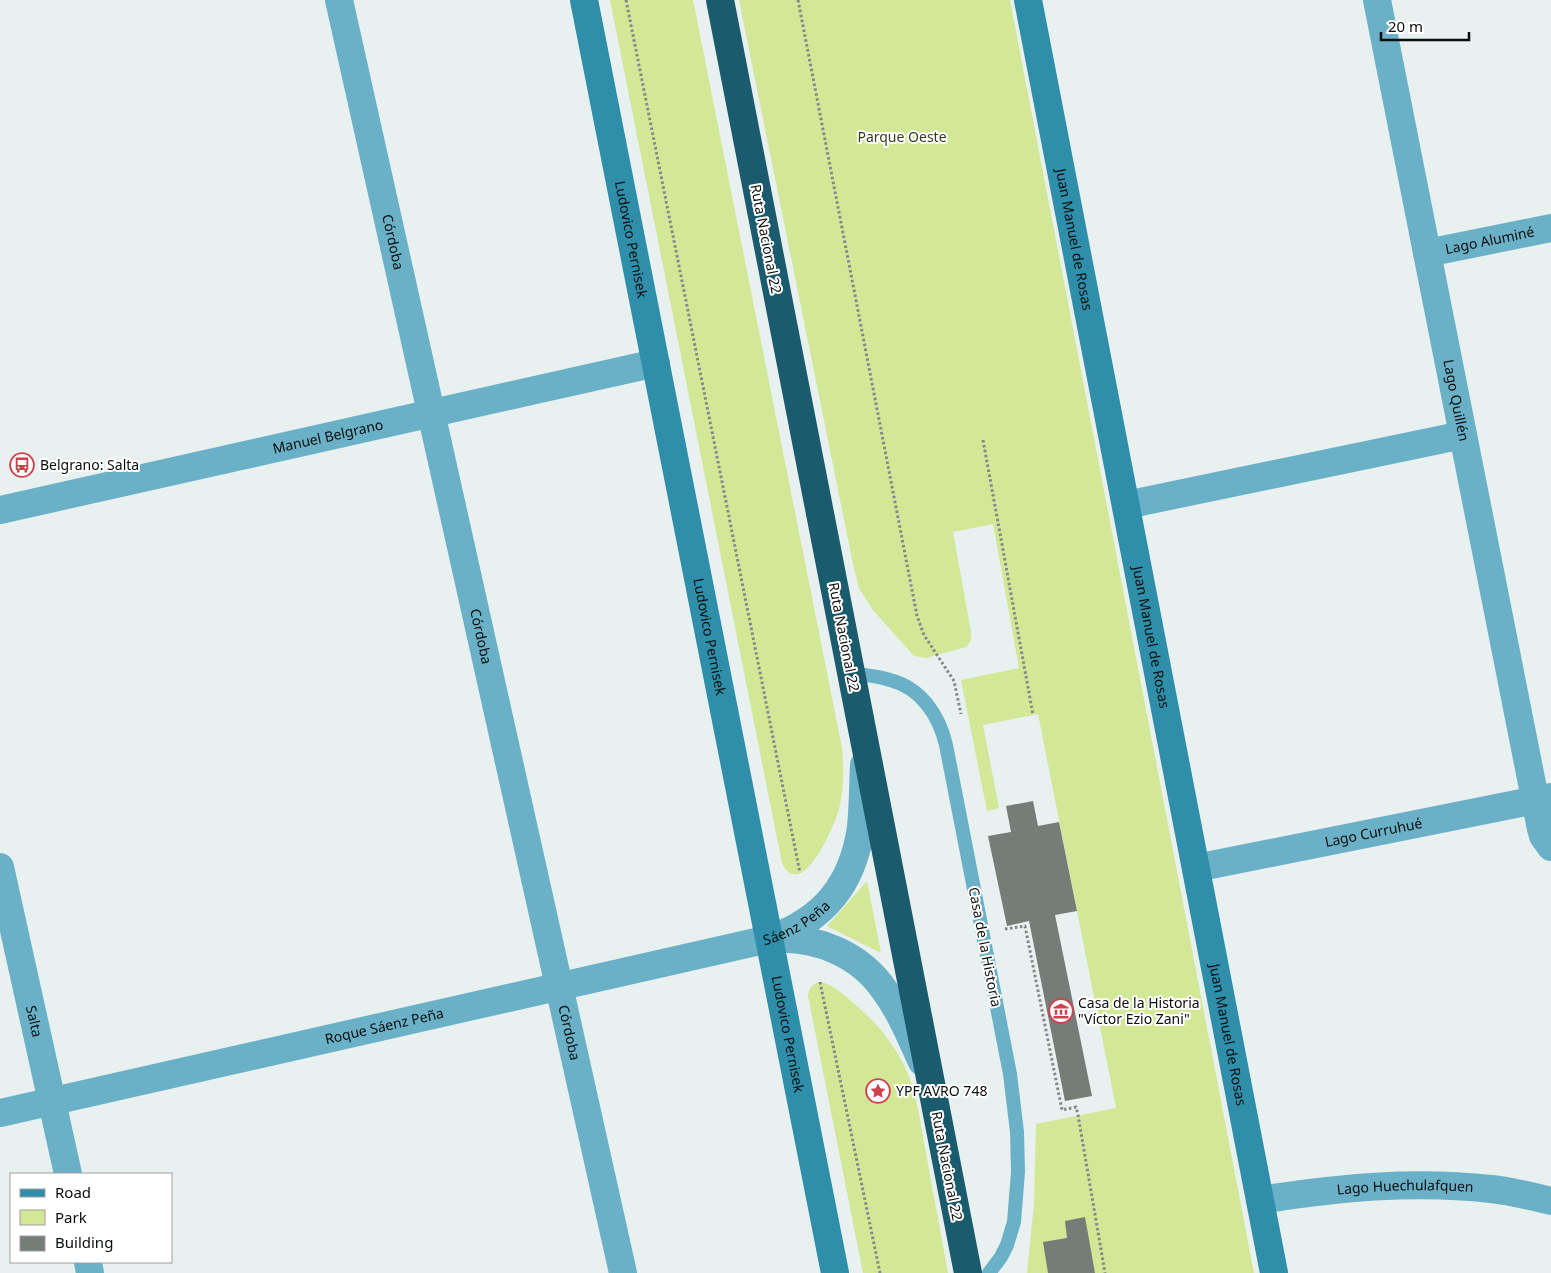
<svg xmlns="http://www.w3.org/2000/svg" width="1551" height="1273" font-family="'Noto Sans',sans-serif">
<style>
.green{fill:#d2e896}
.building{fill:#767c77}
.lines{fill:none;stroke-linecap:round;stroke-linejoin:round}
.path{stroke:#828888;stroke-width:3;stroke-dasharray:2.5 2.5;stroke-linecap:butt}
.lane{stroke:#6ab1c7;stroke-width:14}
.street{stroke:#6ab1c7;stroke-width:28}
.secondary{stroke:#2f8ea9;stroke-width:28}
.highway{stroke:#1a5b6d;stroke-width:28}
.labels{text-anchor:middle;stroke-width:4;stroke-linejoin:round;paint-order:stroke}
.park-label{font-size:14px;fill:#343d19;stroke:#fff}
.street-label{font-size:14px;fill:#0a0d0d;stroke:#fff}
.poi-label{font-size:14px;fill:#0a0d0d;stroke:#fff;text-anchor:start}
</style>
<rect width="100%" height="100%" fill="#e8f1f0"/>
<g class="green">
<path d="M610 0H693L842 748C844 769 844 789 839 809 835 824 811 880 792 874 787 872 784 868 782 863Z"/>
<path d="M739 0H1010L1254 1273H1027L1034 1204 1036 1124 1116 1108 1038 714 983 725 999 808 987 811 961 680 1019 668 993 524 953 532 971 632V640L966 647 926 658 914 656 872 609 859 588 853 564Z"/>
<path d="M867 881 881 953 827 926Z"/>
<path d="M820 982C832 984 843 994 852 1002 876 1021 896 1046 908 1074 918 1099 921 1127 926 1153 933 1193 941 1233 948 1273H863L808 996C809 988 812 984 820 982Z"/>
</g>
<g class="building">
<path d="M1033 801 1038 826 1059 822 1077 911 1055 915 1092 1096 1065 1101 1029 921 1007 926 988 836 1011 832 1006 806Z"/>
<path d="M1085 1217 1095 1273H1048L1043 1242 1067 1238 1065 1221Z"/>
</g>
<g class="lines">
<g class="path">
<path d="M626 0 800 873"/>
<path d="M798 0 917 616 924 635 954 681 961 714"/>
<path d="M983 440 1033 715"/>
<path d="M1005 929 1025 926 1062 1110 1076 1107 1078 1115 1105 1273"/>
<path d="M820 982 880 1273"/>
</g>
<path class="lane" d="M851 673C864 675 878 676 890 680 921 688 939 715 946 745L1010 1074 1017 1132 1018 1172 1014 1222 1007 1245 1001 1257 989 1273"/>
<g class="street">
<path id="s1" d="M339 0 623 1273"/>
<path id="s2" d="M1377 0 1541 829 1543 836 1551 847"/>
<path id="s3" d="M1427 253 1551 228"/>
<path d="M1126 505 1463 435"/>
<path id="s4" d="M0 510 656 363"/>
<path id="s5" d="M0 867 68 1174"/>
<path id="s6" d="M1196 868 1551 797"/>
<path d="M776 939C818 937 861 955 885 991 901 1013 911 1038 922 1062"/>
<path id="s7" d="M0 1113 769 939C824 920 853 884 861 827 863 807 863 786 864 765"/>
<path id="s8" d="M1260 1200C1337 1188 1413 1180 1491 1189 1511 1191 1531 1196 1551 1201"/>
<path d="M88 1262 90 1273"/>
</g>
<g class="secondary">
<path id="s9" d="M584 0 835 1273"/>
<path id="s10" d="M1028 0 1274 1273"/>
</g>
<path class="highway" d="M720 0 968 1273"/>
</g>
<defs>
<g id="bus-ring" transform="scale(1.25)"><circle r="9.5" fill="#fff" stroke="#d1404c" stroke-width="1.5"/><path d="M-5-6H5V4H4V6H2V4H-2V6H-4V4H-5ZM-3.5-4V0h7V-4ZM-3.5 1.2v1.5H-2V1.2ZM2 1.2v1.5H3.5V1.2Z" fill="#d1404c"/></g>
<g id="museum-ring" transform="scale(1.25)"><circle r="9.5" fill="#fff" stroke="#d1404c" stroke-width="1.5"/><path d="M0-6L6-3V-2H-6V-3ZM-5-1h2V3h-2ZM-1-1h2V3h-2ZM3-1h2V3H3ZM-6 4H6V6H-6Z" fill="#d1404c"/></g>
<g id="sight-ring" transform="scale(1.25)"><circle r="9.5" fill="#fff" stroke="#d1404c" stroke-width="1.5"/><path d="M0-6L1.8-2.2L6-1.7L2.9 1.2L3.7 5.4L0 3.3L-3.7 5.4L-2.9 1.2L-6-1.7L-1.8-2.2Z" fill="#d1404c"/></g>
</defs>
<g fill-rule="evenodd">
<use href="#bus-ring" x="22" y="465"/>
<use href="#museum-ring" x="1061" y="1011"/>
<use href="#sight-ring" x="878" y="1091"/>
</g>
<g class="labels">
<g class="park-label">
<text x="902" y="142">Parque Oeste</text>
</g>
<g class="street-label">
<text dy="5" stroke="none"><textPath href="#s9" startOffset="244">Ludovico Pernisek</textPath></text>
<text transform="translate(766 239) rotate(79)" y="5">Ruta Nacional 22</text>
<text dy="5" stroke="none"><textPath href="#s10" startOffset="244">Juan Manuel de Rosas</textPath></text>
<text dy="5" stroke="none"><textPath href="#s3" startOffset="64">Lago Aluminé</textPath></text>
<text dy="5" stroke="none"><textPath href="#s1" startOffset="248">Córdoba</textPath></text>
<text dy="5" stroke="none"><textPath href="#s2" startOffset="408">Lago Quillén</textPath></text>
<text dy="5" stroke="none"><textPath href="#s4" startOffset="336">Manuel Belgrano</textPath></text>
<text dy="5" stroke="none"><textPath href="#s1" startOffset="652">Córdoba</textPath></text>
<text dy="5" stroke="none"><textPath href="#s9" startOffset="649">Ludovico Pernisek</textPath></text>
<text dy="5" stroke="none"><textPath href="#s10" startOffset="649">Juan Manuel de Rosas</textPath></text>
<text transform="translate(844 637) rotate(79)" y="5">Ruta Nacional 22</text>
<text dy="5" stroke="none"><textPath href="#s6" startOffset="181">Lago Curruhué</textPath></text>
<text dy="5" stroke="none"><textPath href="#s7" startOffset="820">Sáenz Peña</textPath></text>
<text transform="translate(985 947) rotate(79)" y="5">Casa de la Historia</text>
<text dy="5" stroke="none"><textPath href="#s5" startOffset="158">Salta</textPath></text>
<text dy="5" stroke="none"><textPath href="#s7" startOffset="394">Roque Sáenz Peña</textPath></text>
<text dy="5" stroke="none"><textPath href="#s1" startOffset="1058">Córdoba</textPath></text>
<text dy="5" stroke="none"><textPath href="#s9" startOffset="1054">Ludovico Pernisek</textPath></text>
<text dy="5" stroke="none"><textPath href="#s10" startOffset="1054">Juan Manuel de Rosas</textPath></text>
<text transform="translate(947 1166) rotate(79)" y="5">Ruta Nacional 22</text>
<text dy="5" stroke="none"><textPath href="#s8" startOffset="146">Lago Huechulafquen</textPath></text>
</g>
<g class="poi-label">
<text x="40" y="470">Belgrano: Salta</text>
<text x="1078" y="1008">Casa de la Historia<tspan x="1078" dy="16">"Víctor Ezio Zani"</tspan></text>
<text x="896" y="1096">YPF AVRO 748</text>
</g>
</g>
<rect x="10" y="1173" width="162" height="90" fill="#ffffff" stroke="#9d9e9e"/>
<rect x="20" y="1189" width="25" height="8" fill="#2f8ea9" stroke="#9d9e9e"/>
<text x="55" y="1198" font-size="15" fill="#0a0d0d">Road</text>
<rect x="20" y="1210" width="25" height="15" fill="#d2e896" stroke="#9d9e9e"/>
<text x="55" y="1223" font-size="15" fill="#0a0d0d">Park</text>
<rect x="20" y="1236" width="25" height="15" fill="#767c77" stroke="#9d9e9e"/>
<text x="55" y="1248" font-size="15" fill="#0a0d0d">Building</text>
<path d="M1381 32v8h88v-8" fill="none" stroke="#0a0d0d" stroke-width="2.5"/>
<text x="1388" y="32" font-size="15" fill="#0a0d0d" stroke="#ffffff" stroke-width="4" paint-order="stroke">20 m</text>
</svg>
